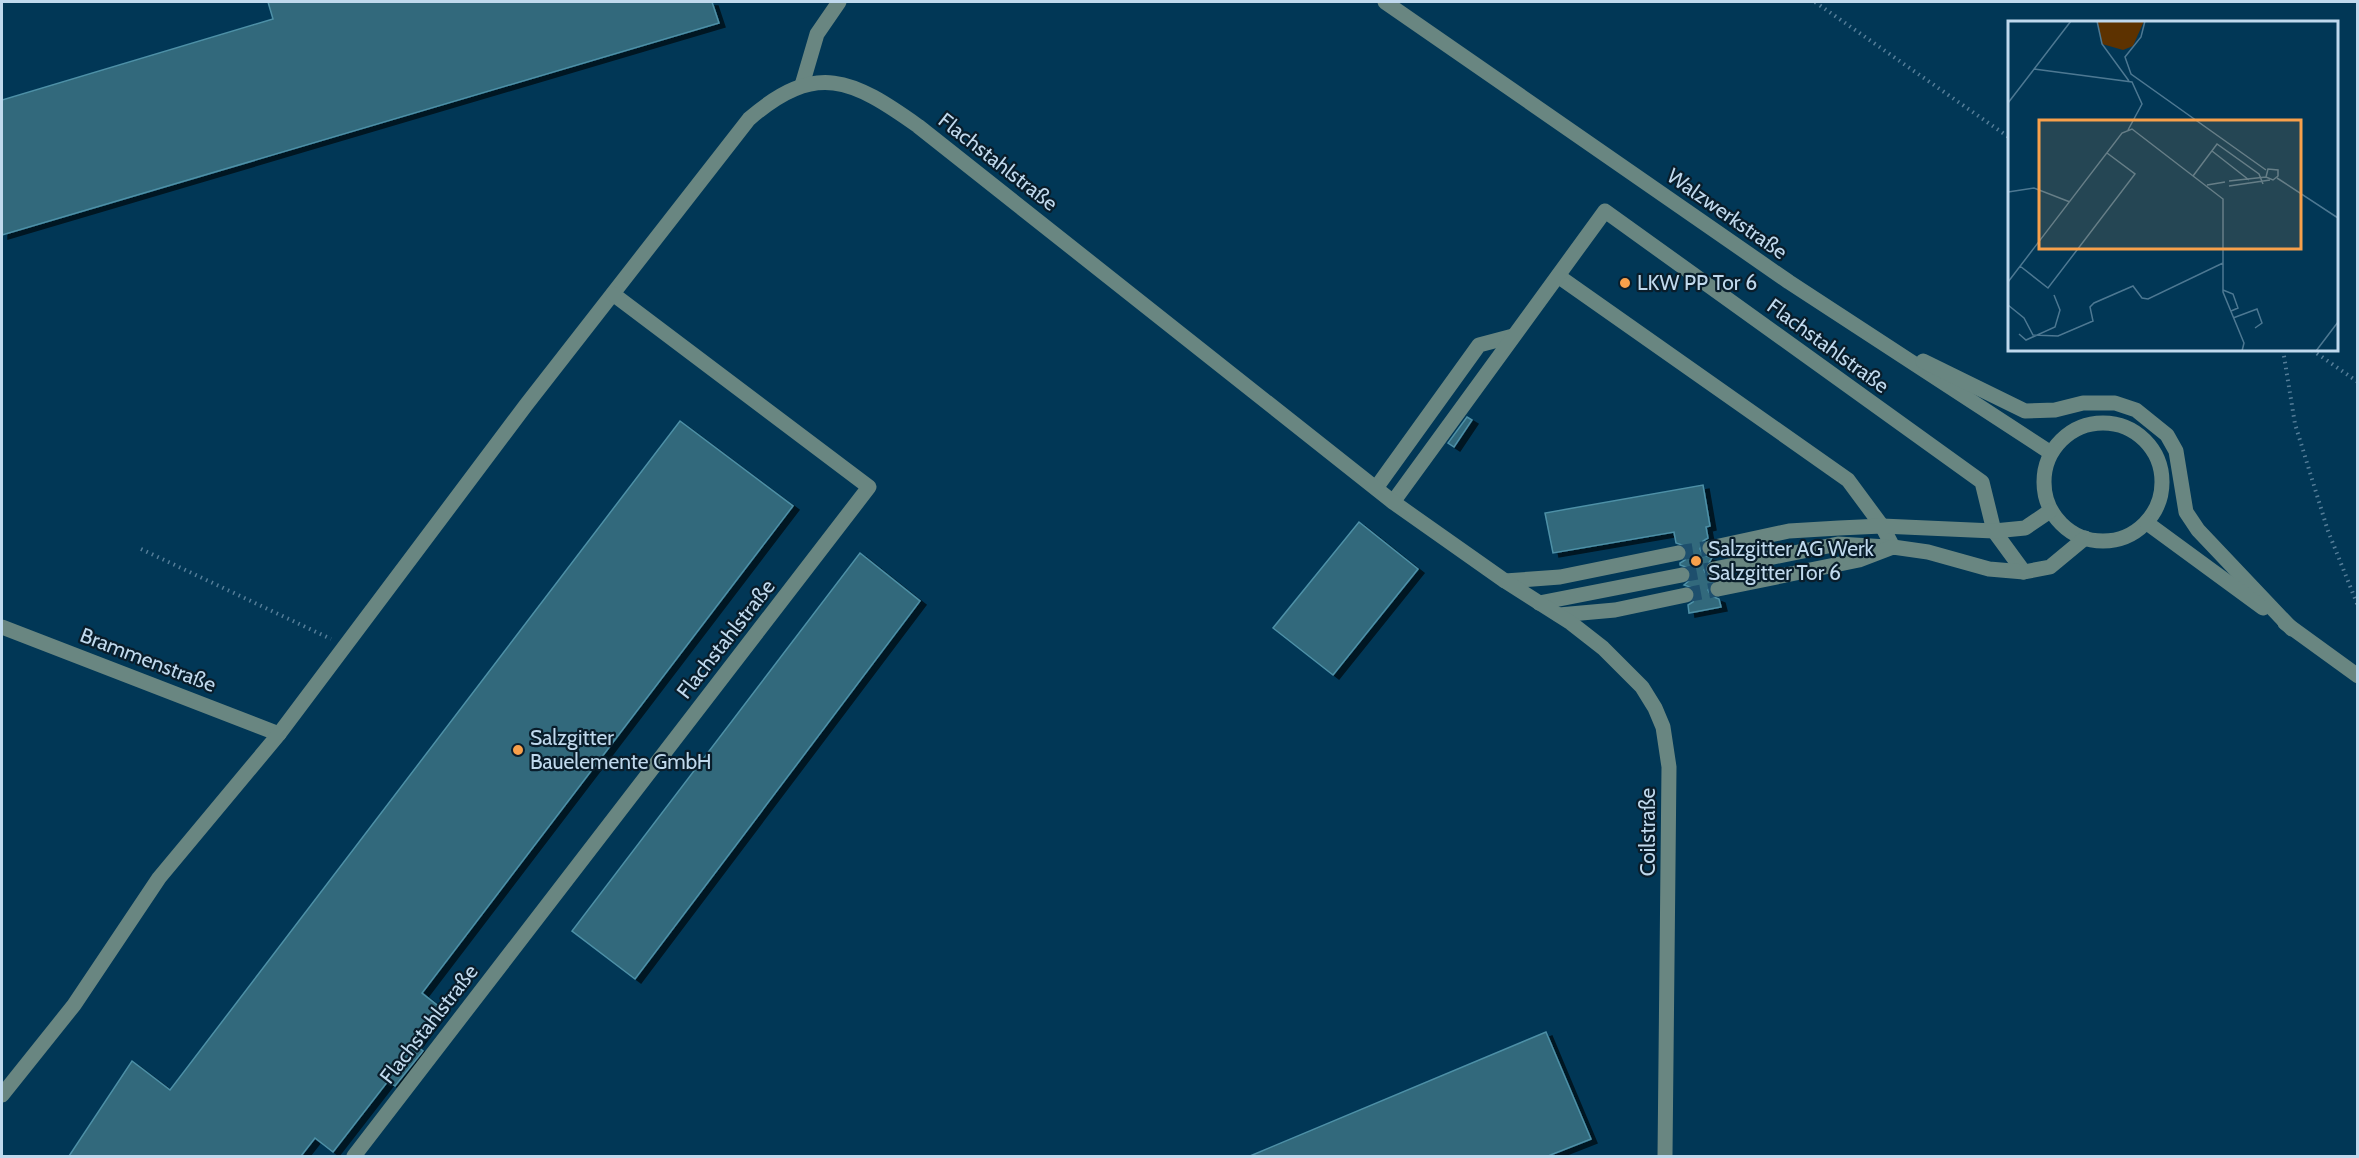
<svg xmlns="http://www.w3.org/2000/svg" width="2359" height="1158" font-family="Cabin,sans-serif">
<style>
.building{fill:#30697b;stroke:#4e90a7;stroke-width:1.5;filter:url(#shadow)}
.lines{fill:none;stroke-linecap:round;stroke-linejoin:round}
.minor-tunnel{stroke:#1e4f6d;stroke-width:15;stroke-dasharray:15 8;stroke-linecap:butt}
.path{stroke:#547d98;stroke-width:4;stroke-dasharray:1.5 4.5;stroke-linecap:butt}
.minor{stroke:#698681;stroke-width:15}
.poi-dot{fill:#f8a04b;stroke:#091d2b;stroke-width:2}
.labels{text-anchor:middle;stroke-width:4.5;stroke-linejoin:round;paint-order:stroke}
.street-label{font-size:21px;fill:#c0d9ed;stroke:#091d2b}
.poi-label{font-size:21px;fill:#c0d9ed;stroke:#091d2b;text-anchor:start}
.inset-road{fill:none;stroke:#4d7892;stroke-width:1.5}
.view{fill:#f8a04b;fill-opacity:0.15;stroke:#f8a04b;stroke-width:3}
.inset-edge{fill:none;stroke:#c0d9ed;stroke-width:3}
</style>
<defs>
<filter id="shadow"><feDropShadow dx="6" dy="4" stdDeviation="0" flood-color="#0009"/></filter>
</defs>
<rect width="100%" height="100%" fill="#013756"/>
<g class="building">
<path d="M268 2H712L719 23 2 235V100L273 19Z"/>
<path d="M1467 417 1472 420 1454 447 1448 443Z"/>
<path d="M680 421 793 506 422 993 442 1009 415 1045 423 1051 395 1086 388 1081 333 1152 315 1138 301 1156H69L132 1061 170 1090Z"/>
<path d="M1703 485 1710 526 1706 527 1708 538 1703 541 1700 549 1703 555 1712 558 1704 570 1707 576 1716 579 1708 590 1711 596 1719 599 1721 607 1689 613 1688 605 1693 602 1696 594 1693 588 1684 585 1691 579 1692 574 1689 568 1680 565V563L1685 560 1688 552 1685 546 1676 543 1674 532 1553 553 1545 513Z"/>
<path d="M1359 522 1418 569 1333 675 1273 628Z"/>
<path d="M860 553 920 601 635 979 572 931Z"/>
<path d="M1546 1032 1591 1139 1548 1156H1250Z"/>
</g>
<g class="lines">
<g class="minor-tunnel">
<path d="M1678 553 1710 548"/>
<path d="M1682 575 1714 569"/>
<path d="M1686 595 1718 589"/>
</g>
<g class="path">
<path d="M1815 2 2010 138"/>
<path d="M2283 350 2295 424 2328 531 2358 606"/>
<path d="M2312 350 2358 382"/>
<path d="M141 549 331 639"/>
</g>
<g class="minor">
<path d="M1385 2 1789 282 2051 453"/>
<path d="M802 85 817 34 839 2"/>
<path d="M1558 276 1848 480 1882 526 1893 547"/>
<path d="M1923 361 2025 411 2055 410 2083 403H2115L2136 410 2167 435 2176 451 2186 512 2198 530 2292 629"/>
<circle cx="2103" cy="482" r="59"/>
<path d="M1376 488 1479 345 1513 336"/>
<path d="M1393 502 1605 211 1982 482 1994 531 2024 572"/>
<path d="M2147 523 2263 608"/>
<path d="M1710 548 1789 531 1839 528 1882 526 1994 531 2025 528 2050 511"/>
<path d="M1714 569 1838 544 1887 547"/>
<path d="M1505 581 1560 577 1678 553"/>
<path d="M1718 589 1859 560 1893 547 1928 552 1989 569 2024 572 2050 567 2085 538"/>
<path d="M1539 603 1682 575"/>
<path d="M1559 615 1615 610 1686 595"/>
<path d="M2285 623 2358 676"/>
<path d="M2 627 279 734"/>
<path d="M2 1095 74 1005 159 878 279 734 526 405 749 119C816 61 852 79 918 126L1393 502 1505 581 1571 623 1603 648 1642 687 1655 708 1663 727 1669 767 1665 1156"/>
<path d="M354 1156 869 487 613 294"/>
</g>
</g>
<g class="poi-dot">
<circle cx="1625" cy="283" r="6"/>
<circle cx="1696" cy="561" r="6"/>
<circle cx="518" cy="750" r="6"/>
</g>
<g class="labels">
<g class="street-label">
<text transform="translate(998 162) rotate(38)" y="7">Flachstahlstraße</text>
<text transform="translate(1727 214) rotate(35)" y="7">Walzwerkstraße</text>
<text transform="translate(1828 346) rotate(36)" y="7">Flachstahlstraße</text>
<text transform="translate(726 639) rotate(-52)" y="7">Flachstahlstraße</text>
<text transform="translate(148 660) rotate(21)" y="7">Brammenstraße</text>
<text transform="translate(1648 832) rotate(-90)" y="7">Coilstraße</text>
<text transform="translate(429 1024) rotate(-52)" y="7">Flachstahlstraße</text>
</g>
<g class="poi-label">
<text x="1637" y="290">LKW PP Tor 6</text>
<text x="1708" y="556">Salzgitter AG Werk<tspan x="1708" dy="24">Salzgitter Tor 6</tspan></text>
<text x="530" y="745">Salzgitter<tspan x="530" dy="24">Bauelemente GmbH</tspan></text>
</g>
</g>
<g transform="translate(2008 21)">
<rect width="330" height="330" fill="#013756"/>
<path d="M89 0H136L125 25 115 29 94 23Z" fill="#5d3200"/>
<path class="inset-road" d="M89 0 94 23 121 60M137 0 133 16 117 36 123 53 258 149M26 48 124 61 134 83 120 109M0 82 63 0M204 130 241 159M185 155 209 123 251 153 255 163M269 157 330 197M221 160 258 156 265 159 270 155V149L260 148 258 156M199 164 217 161M221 165 262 159M0 171 26 167 62 181M12 245 40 267 127 153 99 132M0 261 114 112 124 108 215 178V271L236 322 234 330M215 269 225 273 230 287 223 290M0 284 16 297 25 314 50 315 85 300 82 286 86 282 125 265 134 277 140 278 215 242M225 297 249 288 254 302 247 307M11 313 18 319 47 306 52 289 46 274M308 330 330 301"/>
<path class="view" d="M31 99H293V228H31Z"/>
<rect width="330" height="330" class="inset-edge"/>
</g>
<rect width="2359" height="1158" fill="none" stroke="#c0d9ed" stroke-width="6"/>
</svg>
